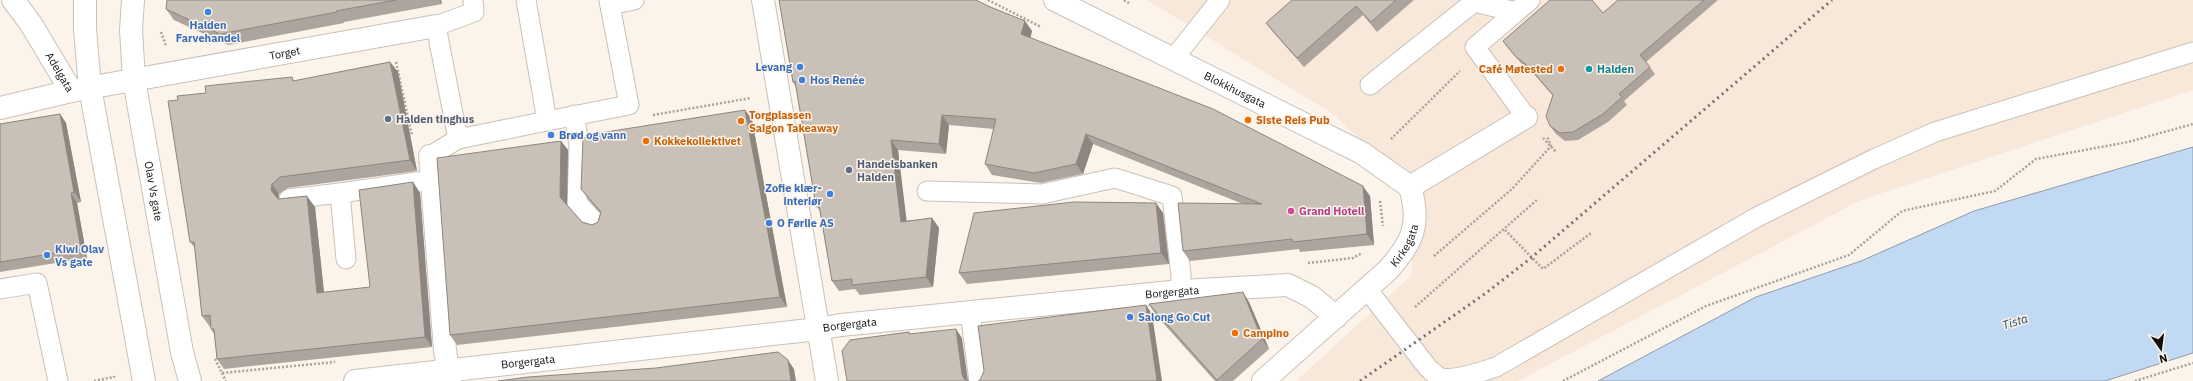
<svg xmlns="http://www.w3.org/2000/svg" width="2193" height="381" font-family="'IBM Plex Sans',sans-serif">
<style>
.built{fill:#f7e8d9}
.water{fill:#c1d9f2;stroke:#8c9cad}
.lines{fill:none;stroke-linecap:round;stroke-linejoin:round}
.service-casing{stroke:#cac1b8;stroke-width:21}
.pedestrian-casing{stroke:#cac1b8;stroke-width:24}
.minor-casing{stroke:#cac1b8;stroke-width:24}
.tertiary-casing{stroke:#cac1b8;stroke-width:24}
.path{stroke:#a9a29b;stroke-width:2.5;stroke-dasharray:2 2;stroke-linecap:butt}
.service{stroke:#fff;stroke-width:19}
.pedestrian{stroke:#fff;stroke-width:22}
.minor{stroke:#fff;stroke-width:22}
.tertiary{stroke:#fff;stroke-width:22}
.rail{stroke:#78726d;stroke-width:3;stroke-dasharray:2 4;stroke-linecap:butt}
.wall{fill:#ada59d}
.shaded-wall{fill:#8d8680}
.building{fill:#c9c0b7;stroke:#8d8680}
.shop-dot{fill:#3f7fe0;stroke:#fcf3ea;stroke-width:1.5}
.food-dot{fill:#e8710a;stroke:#fcf3ea;stroke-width:1.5}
.culture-dot{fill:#0f9aa8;stroke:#fcf3ea;stroke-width:1.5}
.service-dot{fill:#5c6f8a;stroke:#fcf3ea;stroke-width:1.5}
.hotel-dot{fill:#d1479c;stroke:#fcf3ea;stroke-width:1.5}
.labels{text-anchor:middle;stroke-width:3;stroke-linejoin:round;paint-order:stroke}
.shop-label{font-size:11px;font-weight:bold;fill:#366cbe;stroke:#fcf3ea;text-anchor:start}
.street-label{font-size:11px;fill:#110e0b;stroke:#fcf3ea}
.food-label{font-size:11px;font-weight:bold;fill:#c56008;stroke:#fcf3ea;text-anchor:start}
.culture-label{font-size:11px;font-weight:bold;fill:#0d838f;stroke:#fcf3ea;text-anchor:start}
.service-label{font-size:11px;font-weight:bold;fill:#4e5e75;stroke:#fcf3ea;text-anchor:start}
.hotel-label{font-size:11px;font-weight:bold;fill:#b23c85;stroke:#fcf3ea;text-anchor:start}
.water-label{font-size:12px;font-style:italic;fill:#204568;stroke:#fcf3ea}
</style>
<rect width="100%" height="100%" fill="#fcf3ea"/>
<path class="built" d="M1147 0H2193V90L1861 200 1518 381H1296L1412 275 1410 187 1333 114Z"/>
<path class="water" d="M2193 147V353L2105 381H1598L1756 297 1861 261 1974 211Z"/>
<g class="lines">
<g class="service-casing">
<g id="service">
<path d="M610 5 634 0"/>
<path d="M1174 58 1220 0"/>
<path d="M1370 85 1474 2 1516 12"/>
<path d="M574 115 579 143 577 203 597 224"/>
<path d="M1526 117 1475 47 1530 0"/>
<path d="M547 121 629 105 609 0"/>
<path d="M458 139 547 121 526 0"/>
<path d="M430 156 458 139 436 26 474 12 473 0"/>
<path d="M927 191 1042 194 1115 178 1172 196 1181 275V291"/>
<path d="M289 199 340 193"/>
<path d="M346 259 340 193 417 182 431 181"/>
<path d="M0 289 37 283 58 381"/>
<path d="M1367 289 1428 368C1432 371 1436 376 1441 378 1456 381 1481 372 1496 367L1757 217 1874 159 1935 132 2193 52"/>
<path d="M970 312 979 381"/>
</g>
</g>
<g class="pedestrian-casing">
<path id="pedestrian" d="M763 0 827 381"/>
</g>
<g class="minor-casing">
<g id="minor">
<path id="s1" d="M13 0 31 24 71 91 436 26"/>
<path id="s2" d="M1055 0 1362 153 1410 187"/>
<path d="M0 108 71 91"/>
<path d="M430 156 445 350 450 381"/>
<path id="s3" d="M355 381 818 329 841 325 1181 291 1288 285 1312 297 1336 317"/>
<path id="s4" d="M1263 381 1388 270C1413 242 1421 224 1410 187L1526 117"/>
</g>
</g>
<g class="tertiary-casing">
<g id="tertiary">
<path d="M85 0V29L90 88 144 381"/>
<path id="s5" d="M133 0 131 30 134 80 182 352 190 381"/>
</g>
</g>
<g class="path">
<path d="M988 0 1041 27"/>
<path d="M1124 0 1130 4"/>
<path d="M161 32 166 46"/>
<path d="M396 62 412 136"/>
<path d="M653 115 751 98"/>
<path d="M1543 138 1556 152"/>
<path d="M1391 139 1460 71"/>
<path d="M1380 201 1383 226"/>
<path d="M1505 230 1543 269 1591 233"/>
<path d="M1434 256 1512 189 1551 146 1547 136"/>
<path d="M1308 263 1353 258 1362 253"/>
<path d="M1415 307 1538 199"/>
<path d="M215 359 222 373 335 362"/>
<path d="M222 373 226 381"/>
<path d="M94 381 114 377V376"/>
<path d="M1563 381 1706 306 1849 255 1902 211 1995 191 2036 159 2128 142 2193 124"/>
<path d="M2135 381 2193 363"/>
</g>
<use href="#service" class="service"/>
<use href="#pedestrian" class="pedestrian"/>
<use href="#minor" class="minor"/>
<use href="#tertiary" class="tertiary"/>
<path class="rail" d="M1360 381 1486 293 1531 258 1832 0"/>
</g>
<g class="wall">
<path d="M167 0H441L442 4 344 22V23L228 45 174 20 166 9Z"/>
<path d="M1292 0H1414L1377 32 1363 15 1304 67 1273 32 1266 23Z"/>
<path d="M1618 0H1718L1646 62 1655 74 1624 101 1627 105 1608 122 1578 140 1565 141 1556 134 1550 126 1553 96 1534 74 1521 63 1508 48 1503 41 1603 13Z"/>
<path d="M988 6 1025 21 1032 31 1030 38 1370 196 1374 245 1300 252 1299 249 1190 261 1183 251 1243 204 1093 144 1083 174 1041 183 992 175 985 164 994 129 949 125 946 154 898 150 906 221 932 218 939 228 933 287 860 295 855 289 839 291 832 281 820 211 816 206 796 87 793 82Z"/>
<path d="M390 62 398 72 417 171 288 188 279 194 278 199 315 207 324 292 370 287 413 182 420 193 432 347 224 369 217 359 214 334 211 329V326L210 327 202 316 195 248 190 242 178 100 292 77 294 81Z"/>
<path d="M745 110 752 120 787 307 457 345 450 335 561 141 568 150 567 205 582 222 592 225 598 222 600 213 588 199 581 189Z"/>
<path d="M60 114 66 123 81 202 77 203 87 258 0 272V124Z"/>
<path d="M1156 203 1163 213 1169 264 967 284 959 273Z"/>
<path d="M1249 302 1269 349 1233 381H1215L1155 314 1149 304Z"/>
</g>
<g class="shaded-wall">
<path d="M439 0H441L442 4Z"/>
<path d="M1025 21 1032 31 1029 44 1021 34Z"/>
<path d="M390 62 398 72 417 171 410 160Z"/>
<path d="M745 110 752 120 787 307 780 297Z"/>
<path d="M60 114 66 123 81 202 74 192Z"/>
<path d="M942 115 949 125 946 154 939 144Z"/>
<path d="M1086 134 1093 144 1083 174 1076 164Z"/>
<path d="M891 140 898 150 908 232 901 222Z"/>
<path d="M561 141 568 150 567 207 560 197Z"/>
<path d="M413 182 420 193 432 347 425 337Z"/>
<path d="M272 184 279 194 278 201 271 190Z"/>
<path d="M1363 186 1370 196 1374 245 1367 234Z"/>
<path d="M71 193 77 203 87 258 81 249Z"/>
<path d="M307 196 315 207 325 303 317 293Z"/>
<path d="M1156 203 1163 213 1169 264 1161 253Z"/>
<path d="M932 218 939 228 933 287 926 277Z"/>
<path d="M1243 292 1249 302 1269 349 1262 339Z"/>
<path d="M1146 305 1152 314 1162 381H1157Z"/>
<path d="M956 329 962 338 968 381 964 379 962 374Z"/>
<path d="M788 360 794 369 796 381H791Z"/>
</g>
<g class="building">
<path d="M167 0H396L336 11 337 12 220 34 166 9Z"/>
<path d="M779 0H976L988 6 1025 21 1021 34 1213 109 1363 186 1367 234 1293 242 1292 239 1183 251 1178 203 1262 204 1086 134 1076 164 1034 173 985 164 996 119 942 115 939 144 891 140 901 222 932 218 926 277 852 285V279L832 281 819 205 816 206 795 81 793 82Z"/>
<path d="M1292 0H1396L1371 22 1356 6 1297 58 1266 23Z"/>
<path d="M1550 0H1592L1603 13 1618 0H1704L1640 55 1650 67 1619 94 1622 97 1603 114 1573 132 1560 133 1550 126 1546 116 1553 95 1529 67 1515 56 1503 41Z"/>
<path d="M390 62 410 160 280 177 272 184 271 190 278 199 307 196 317 293 370 287 359 190 413 182 425 337 217 359 214 329H211L210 315 202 316 194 242H190L168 101 178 100 177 96 206 93 205 86 292 77 293 81Z"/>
<path d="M745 110 780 297 450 335 437 158 561 141 560 197 582 222 592 225 598 222 601 212 581 189 583 138 587 137V135Z"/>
<path d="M60 114 74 192 71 193 81 249 0 262V124Z"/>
<path d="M1074 202 1156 203 1161 253 959 273 974 213Z"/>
<path d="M1243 292 1262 339 1217 380 1149 304Z"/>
<path d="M1146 305 1157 381H978L980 380 984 371 978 326Z"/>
<path d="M956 329 962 374 964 379 969 381H847L842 351 850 340 909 332V334Z"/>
<path d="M778 352 788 360 791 381H498L528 377 656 368Z"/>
</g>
<g class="shop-dot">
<circle cx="208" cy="12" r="4"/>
<circle cx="800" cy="67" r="4"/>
<circle cx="802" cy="80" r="4"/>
<circle cx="551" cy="135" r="4"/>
<circle cx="830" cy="194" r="4"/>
<circle cx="769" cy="223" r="4"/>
<circle cx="47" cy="255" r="4"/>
<circle cx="1130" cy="317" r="4"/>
</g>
<g class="food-dot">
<circle cx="1561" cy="69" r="4"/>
<circle cx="1248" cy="120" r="4"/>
<circle cx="741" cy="121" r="4"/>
<circle cx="646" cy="141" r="4"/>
<circle cx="1235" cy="333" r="4"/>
</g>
<circle class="culture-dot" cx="1589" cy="69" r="4"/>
<g class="service-dot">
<circle cx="388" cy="119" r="4"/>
<circle cx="849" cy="170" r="4"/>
</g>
<circle class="hotel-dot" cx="1291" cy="211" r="4"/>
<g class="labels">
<g class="shop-label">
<text x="208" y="29" text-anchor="middle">Halden<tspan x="208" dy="13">Farvehandel</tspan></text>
<text x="792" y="71" text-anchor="end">Levang</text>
<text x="810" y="84">Hos Renée</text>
<text x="559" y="139">Brød og vann</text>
<text x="822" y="192" text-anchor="end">Zofie klær-<tspan x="822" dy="13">interiør</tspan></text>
<text x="777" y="227">O Førlie AS</text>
<text x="55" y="253">Kiwi Olav<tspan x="55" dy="13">Vs gate</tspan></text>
<text x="1138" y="321">Salong Go Cut</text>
</g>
<g class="street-label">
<text dy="4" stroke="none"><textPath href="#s1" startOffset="325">Torget</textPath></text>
<text dy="4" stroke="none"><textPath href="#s1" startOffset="86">Adelgata</textPath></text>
<text dy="4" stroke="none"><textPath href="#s2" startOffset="201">Blokkhusgata</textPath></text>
<text dy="4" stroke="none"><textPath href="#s5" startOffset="193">Olav Vs gate</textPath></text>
<text dy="4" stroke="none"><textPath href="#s4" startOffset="197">Kirkegata</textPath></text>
<text dy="4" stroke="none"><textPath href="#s3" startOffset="822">Borgergata</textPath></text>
<text dy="4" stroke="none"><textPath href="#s3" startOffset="498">Borgergata</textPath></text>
<text dy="4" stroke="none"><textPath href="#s3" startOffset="174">Borgergata</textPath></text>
</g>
<g class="food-label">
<text x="1553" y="73" text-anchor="end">Café Møtested</text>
<text x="749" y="119">Torgplassen<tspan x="749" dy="13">Saigon Takeaway</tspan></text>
<text x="1256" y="124">Siste Reis Pub</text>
<text x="654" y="145">Kokkekollektivet</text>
<text x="1243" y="337">Campino</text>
</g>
<g class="culture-label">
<text x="1597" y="73">Halden</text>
</g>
<g class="service-label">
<text x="396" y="123">Halden tinghus</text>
<text x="857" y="168">Handelsbanken<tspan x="857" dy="13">Halden</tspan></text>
</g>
<g class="hotel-label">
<text x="1299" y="215">Grand Hotell</text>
</g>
<g class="water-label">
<text transform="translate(2015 322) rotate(-18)" y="4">Tista</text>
</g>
</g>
<g transform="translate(2161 349) rotate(166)" stroke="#fcf3ea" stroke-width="3" paint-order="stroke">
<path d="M0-3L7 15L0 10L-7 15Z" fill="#110e0b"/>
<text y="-6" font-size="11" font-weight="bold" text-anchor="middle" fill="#110e0b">N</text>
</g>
</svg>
